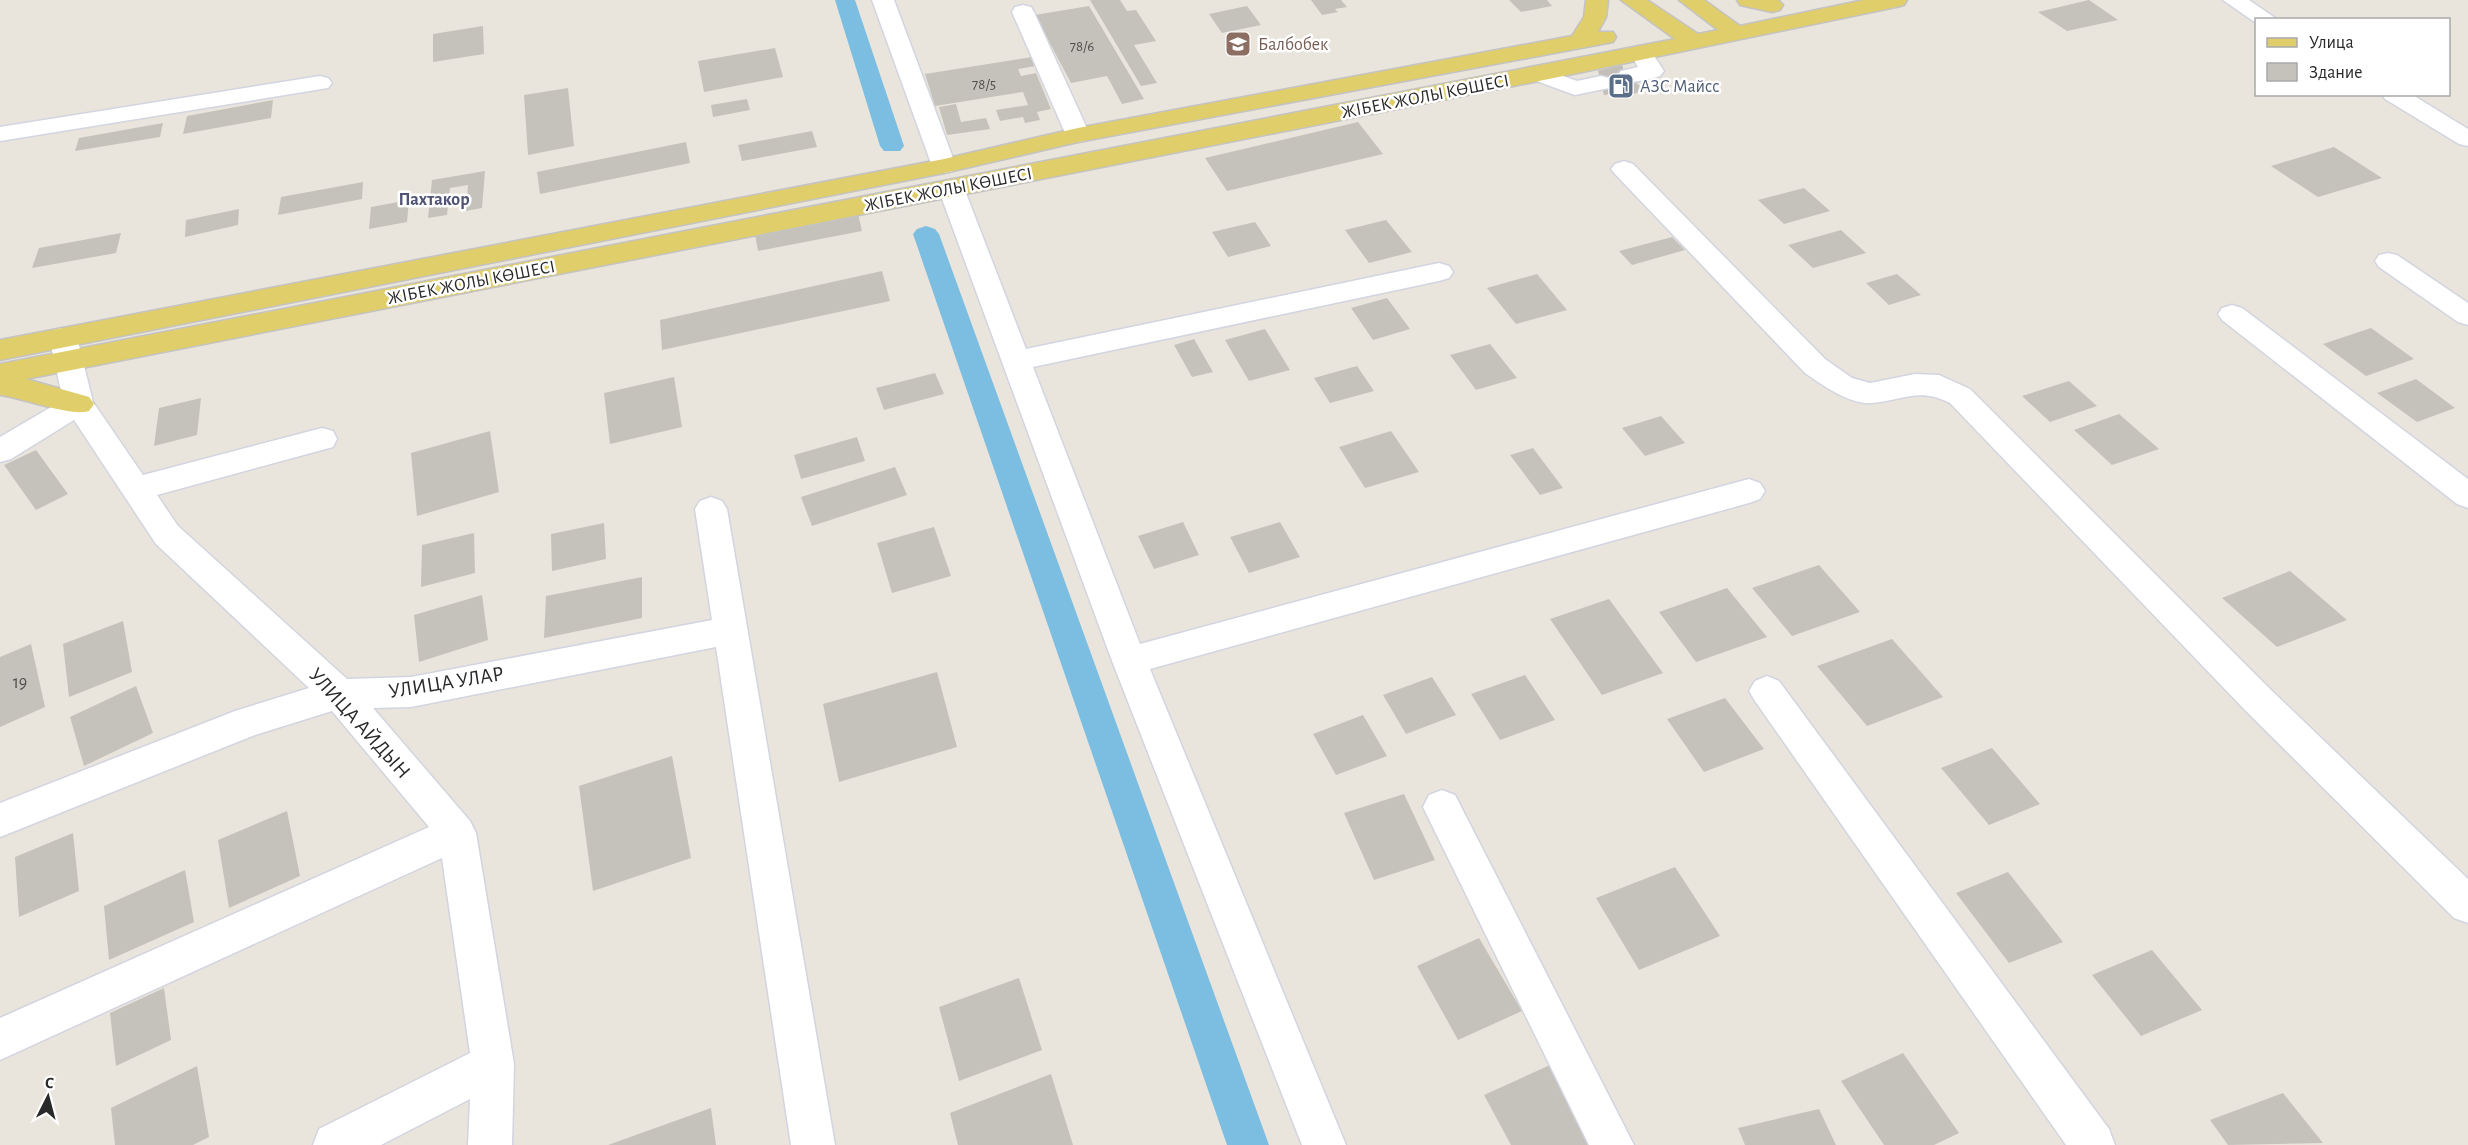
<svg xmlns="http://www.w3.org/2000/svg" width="2468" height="1145" font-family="'Alegreya Sans',sans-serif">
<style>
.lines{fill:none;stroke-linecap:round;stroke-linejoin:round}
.canal{fill:#7bbee1;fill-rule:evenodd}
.building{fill:#c5c2bc}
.minor-tunnel{stroke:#c3bfb8;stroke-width:25;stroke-dasharray:25 12;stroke-linecap:butt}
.minor-casing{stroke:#d2d4e0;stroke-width:3}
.major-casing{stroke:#c3c3c3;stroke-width:3}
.minor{fill:#fff;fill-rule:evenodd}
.major{fill:#e0ce6b;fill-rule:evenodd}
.labels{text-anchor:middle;stroke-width:5;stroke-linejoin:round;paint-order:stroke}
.far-number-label{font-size:15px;fill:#504f4e}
.far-education-label{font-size:18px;fill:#785e54;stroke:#fff;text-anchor:start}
.far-service-label{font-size:18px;fill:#4e5e75;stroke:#fff;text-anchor:start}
.far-street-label{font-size:18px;fill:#292929;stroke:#fff}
.far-neighbourhood-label{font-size:18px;font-weight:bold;fill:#4f5374;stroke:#fff}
.number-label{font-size:18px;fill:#504f4e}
.street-label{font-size:21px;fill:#292929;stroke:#fff}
</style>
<rect width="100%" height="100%" fill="#eae5dc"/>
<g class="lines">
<g class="canal">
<path d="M835 0H855L904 146 900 151H884L880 146Z"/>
<path d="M926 226 935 229 939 234 1269 1145H1227L913 234 917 229Z"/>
</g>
</g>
<g class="building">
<path d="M1090 0H1120L1127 11 1136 10 1156 41 1134 45 1157 83 1141 86Z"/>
<path d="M1311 0H1341L1347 7 1335 9 1338 12 1322 15Z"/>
<path d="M1509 0H1547L1552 6 1521 12Z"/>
<path d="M2089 0 2118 20 2067 31 2038 12Z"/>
<path d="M1089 6 1144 99 1122 104 1107 76 1071 83 1035 15Z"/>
<path d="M1247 6 1261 25 1222 33 1209 14Z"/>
<path d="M483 26 484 54 433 62V34Z"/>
<path d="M775 48 783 77 704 92 698 61Z"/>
<path d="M1032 57 1036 66 1018 69 1021 76 1036 73 1051 109 1037 112 1040 120 1025 123 1023 117 1000 121 996 110 1028 105 1023 92 935 106 925 74Z"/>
<path d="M1627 74 1645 91 1615 98 1598 80Z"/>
<path d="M568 88 574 146 528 155 524 95Z"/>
<path d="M747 99 750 110 713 117 711 105Z"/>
<path d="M273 100 271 118 183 134 187 116Z"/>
<path d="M956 104 961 122 986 118 990 129 947 135 939 107Z"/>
<path d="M1358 122 1383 154 1227 191 1205 158Z"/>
<path d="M163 123 160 137 75 151 79 138Z"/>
<path d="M812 131 817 147 742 161 738 145Z"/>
<path d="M686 142 690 163 540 194 537 172Z"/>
<path d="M2334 147 2382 178 2318 197 2271 166Z"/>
<path d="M485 171 482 208 466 211 468 185 450 188 447 215 428 218 432 180Z"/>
<path d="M363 182 362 199 278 215 281 197Z"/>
<path d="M1804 188 1830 211 1784 224 1758 200Z"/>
<path d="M409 200 407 222 369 229 371 207Z"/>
<path d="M239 209 238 225 185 237 186 220Z"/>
<path d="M858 214 862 231 758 251 755 234Z"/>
<path d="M1386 220 1412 252 1369 263 1345 230Z"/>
<path d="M1255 222 1271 246 1228 257 1212 232Z"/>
<path d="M1841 230 1866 253 1813 268 1788 245Z"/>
<path d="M121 233 116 253 32 268 39 248Z"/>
<path d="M1672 237 1685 250 1632 265 1619 251Z"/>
<path d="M882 271 890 301 662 350 660 320Z"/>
<path d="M1537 274 1567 310 1516 324 1487 288Z"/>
<path d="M1897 274 1921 295 1889 305 1866 283Z"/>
<path d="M1387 298 1410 329 1373 340 1351 308Z"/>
<path d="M2371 328 2414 359 2366 376 2323 344Z"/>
<path d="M1265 329 1290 370 1249 381 1225 340Z"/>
<path d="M1194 339 1213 372 1192 377 1174 345Z"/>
<path d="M1490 344 1517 378 1476 390 1450 355Z"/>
<path d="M1357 366 1374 391 1330 403 1314 378Z"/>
<path d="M935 373 944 394 884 410 876 388Z"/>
<path d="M674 377 682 427 610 444 604 393Z"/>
<path d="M2416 379 2455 408 2417 422 2377 393Z"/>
<path d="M2069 381 2097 406 2050 422 2022 396Z"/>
<path d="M201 398 197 435 154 446 159 408Z"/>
<path d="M2119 414 2159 449 2112 465 2074 430Z"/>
<path d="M1661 416 1685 443 1645 456 1622 428Z"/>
<path d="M490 431 499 492 417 516 411 453Z"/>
<path d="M1391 431 1419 472 1365 488 1339 447Z"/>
<path d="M857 437 865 461 801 479 794 455Z"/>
<path d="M1533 448 1563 488 1540 495 1510 455Z"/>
<path d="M36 450 68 494 36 510 4 465Z"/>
<path d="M895 467 907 495 812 526 801 497Z"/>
<path d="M1183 522 1199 555 1154 569 1138 536Z"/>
<path d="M1280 522 1300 557 1249 573 1230 537Z"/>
<path d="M604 523 606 559 552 571 551 534Z"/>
<path d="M934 527 951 576 892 593 877 543Z"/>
<path d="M474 533 475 573 421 587 422 545Z"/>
<path d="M1819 565 1860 612 1792 636 1752 588Z"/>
<path d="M2290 571 2347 620 2277 647 2222 598Z"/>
<path d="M642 577V618L544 638 546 596Z"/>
<path d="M1727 588 1767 637 1696 662 1659 612Z"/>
<path d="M482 595 488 640 419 662 414 615Z"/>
<path d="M1609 599 1663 673 1602 695 1550 619Z"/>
<path d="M123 621 132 672 69 697 63 644Z"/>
<path d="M1892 639 1943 697 1867 726 1817 666Z"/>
<path d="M31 644 45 707 0 727V657Z"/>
<path d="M937 672 957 747 839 782 823 704Z"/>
<path d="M1525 675 1555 720 1500 740 1471 694Z"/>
<path d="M1432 677 1456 715 1406 734 1383 695Z"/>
<path d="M136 686 153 733 84 766 70 717Z"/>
<path d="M1725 698 1764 749 1704 772 1667 719Z"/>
<path d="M1363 715 1387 756 1336 775 1313 734Z"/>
<path d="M1992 748 2040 804 1989 825 1941 768Z"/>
<path d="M672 756 691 858 593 891 579 786Z"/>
<path d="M1404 794 1435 860 1374 880 1344 813Z"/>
<path d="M287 811 300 876 229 908 218 840Z"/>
<path d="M73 833 79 891 19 917 15 857Z"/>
<path d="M1675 867 1720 936 1639 970 1596 898Z"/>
<path d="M185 870 194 922 109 960 104 906Z"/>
<path d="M2008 872 2063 942 2009 963 1956 893Z"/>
<path d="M1479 938 1522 1011 1458 1040 1417 966Z"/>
<path d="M2152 950 2202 1010 2141 1036 2092 975Z"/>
<path d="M1019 978 1042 1050 959 1081 939 1007Z"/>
<path d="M164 988 171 1040 116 1066 110 1013Z"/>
<path d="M1903 1053 1959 1133 1934 1145H1884L1841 1081Z"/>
<path d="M1550 1065 1597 1145H1511L1484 1095Z"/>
<path d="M197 1066 209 1137 193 1145H115L111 1108Z"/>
<path d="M1051 1074 1073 1145H958L950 1113Z"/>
<path d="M2283 1093 2323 1143 2228 1145 2210 1120Z"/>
<path d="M711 1108 716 1145H608Z"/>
<path d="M1819 1109 1836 1145H1745L1738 1128Z"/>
</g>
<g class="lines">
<path class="minor-tunnel" d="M1601 83 1629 76"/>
<g class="minor-casing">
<g id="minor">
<path d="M872 0H894L956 166 953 171 944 173 935 171 932 166Z"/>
<path d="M2223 0H2249L2278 20H2256V23Z"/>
<path d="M1023 5 1031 7 1034 12 1090 135 1087 140 1078 142 1069 140 1066 135 1012 12 1015 7Z"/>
<path d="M1641 46 1649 48 1664 71 1660 76C1647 79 1634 84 1621 81L1617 76 1621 71 1638 67 1630 53 1633 48Z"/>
<path d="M1539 67 1577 81 1601 76 1609 78 1613 83 1609 88 1575 95 1531 79 1527 74 1531 69Z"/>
<path d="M320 76 328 78 332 83 328 88 0 141V127Z"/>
<path d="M2382 94H2411L2468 129V146L2459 144 2385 99Z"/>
<path d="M1624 161 1633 164 1825 359 1852 378 1870 383 1915 374 1939 375 1970 389 2270 689 2468 879V923L2454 918 2244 709 1950 403C1919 387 1904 400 1872 403 1850 405 1822 385 1805 373L1615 174 1611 169 1615 164Z"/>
<path d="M951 180 960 183 964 188 1026 349 1439 263 1449 266 1453 272 1449 278 1439 281 1033 367 1140 644 1749 479 1760 483 1765 491 1760 499 1749 503 1150 669 1346 1145H1302L1112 661 938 188 942 183Z"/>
<path d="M2388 253 2397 255 2468 303V325L2458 322 2379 267 2375 261 2379 255Z"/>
<path d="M2232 305 2242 308 2468 479V508L2457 504 2222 320 2218 314 2222 308Z"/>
<path d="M63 328 73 330 77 337 93 402 143 475 322 428 333 431 337 439 333 447 157 495 178 526 347 679 411 677 712 620 695 509 700 501 711 497 722 501 727 509 835 1145H791L716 647 411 707 373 708 470 821 476 833 514 1064 512 1145H468L470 1099 381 1145H313L319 1129 470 1053 442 858 0 1060V1018L429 827 332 711 255 735 0 837V803L235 711 309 688 156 544 74 420 11 459 0 462V437L63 400 49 337 53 330Z"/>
<path d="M1767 676 1779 681 2109 1129 2115 1145H2066L1755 701 1749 691 1755 681Z"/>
<path d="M1442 790 1455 795 1634 1145H1589L1423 807 1429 795Z"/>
</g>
</g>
<g class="major-casing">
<g id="major">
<path d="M1586 0H1608L1606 17 1598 32H1613L1616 37 1613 42 1078 142 944 173 0 360V340L944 159 1078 128 1572 36 1584 17Z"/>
<path d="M1621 0H1647L1698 34 1718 30 1679 0H1704L1740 26 1864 0H1907L1904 5 1896 7 1539 81 26 379 89 397 94 404 89 411C70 417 24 398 0 395V364L1675 39Z"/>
<path d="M1737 0H1778L1783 5 1780 10 1772 12 1740 5Z"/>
</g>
</g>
<use href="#minor" class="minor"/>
<use href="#major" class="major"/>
</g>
<defs>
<g id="school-square" transform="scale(1.35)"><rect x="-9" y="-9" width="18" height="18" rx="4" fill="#8d6e63" stroke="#fff"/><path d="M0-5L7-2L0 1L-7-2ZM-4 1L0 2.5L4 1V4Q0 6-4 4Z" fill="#fff"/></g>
<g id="fuel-square" transform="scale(1.35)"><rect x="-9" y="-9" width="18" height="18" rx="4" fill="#5c6f8a" stroke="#fff"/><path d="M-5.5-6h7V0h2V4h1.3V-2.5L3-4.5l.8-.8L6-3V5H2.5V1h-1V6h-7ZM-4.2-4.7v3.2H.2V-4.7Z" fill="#fff"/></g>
</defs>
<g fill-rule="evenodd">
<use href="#school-square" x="1238" y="44"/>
<use href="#fuel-square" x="1621" y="86"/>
</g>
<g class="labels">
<g class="far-number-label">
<text x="1082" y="51">78/6</text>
<text x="984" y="89">78/5</text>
</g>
<g class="far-education-label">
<text x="1258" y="50">Балбобек</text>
</g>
<g class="far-service-label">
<text x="1640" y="92">АЗС Майсс</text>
</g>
<g class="far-street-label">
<text transform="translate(1425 96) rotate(-11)" y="6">ЖІБЕК ЖОЛЫ КӨШЕСІ</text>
<text transform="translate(948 189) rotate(-11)" y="6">ЖІБЕК ЖОЛЫ КӨШЕСІ</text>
<text transform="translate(471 282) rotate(-11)" y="6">ЖІБЕК ЖОЛЫ КӨШЕСІ</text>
</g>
<g class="far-neighbourhood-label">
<text x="434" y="205">Пахтакор</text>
</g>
<g class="number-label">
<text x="20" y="688">19</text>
</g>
<g class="street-label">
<text transform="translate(446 682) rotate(-9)" y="7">УЛИЦА УЛАР</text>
<text transform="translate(360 723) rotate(48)" y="7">УЛИЦА АЙДЫН</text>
</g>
</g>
<rect x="2255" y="18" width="195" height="78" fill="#ffffff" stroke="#a9a9a9" stroke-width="1.5"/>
<rect x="2267" y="38" width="30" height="9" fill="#e0ce6b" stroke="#a9a9a9" stroke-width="1.5"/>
<text x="2309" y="48" font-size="18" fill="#292929">Улица</text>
<rect x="2267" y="63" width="30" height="18" fill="#c5c2bc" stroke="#a9a9a9" stroke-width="1.5"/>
<text x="2309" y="78" font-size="18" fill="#292929">Здание</text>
<g transform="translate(48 1097) rotate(6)" stroke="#ffffff" stroke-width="4.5" paint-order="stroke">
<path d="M0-4.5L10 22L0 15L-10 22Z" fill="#292929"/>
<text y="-9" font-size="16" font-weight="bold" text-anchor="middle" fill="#292929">С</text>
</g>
</svg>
